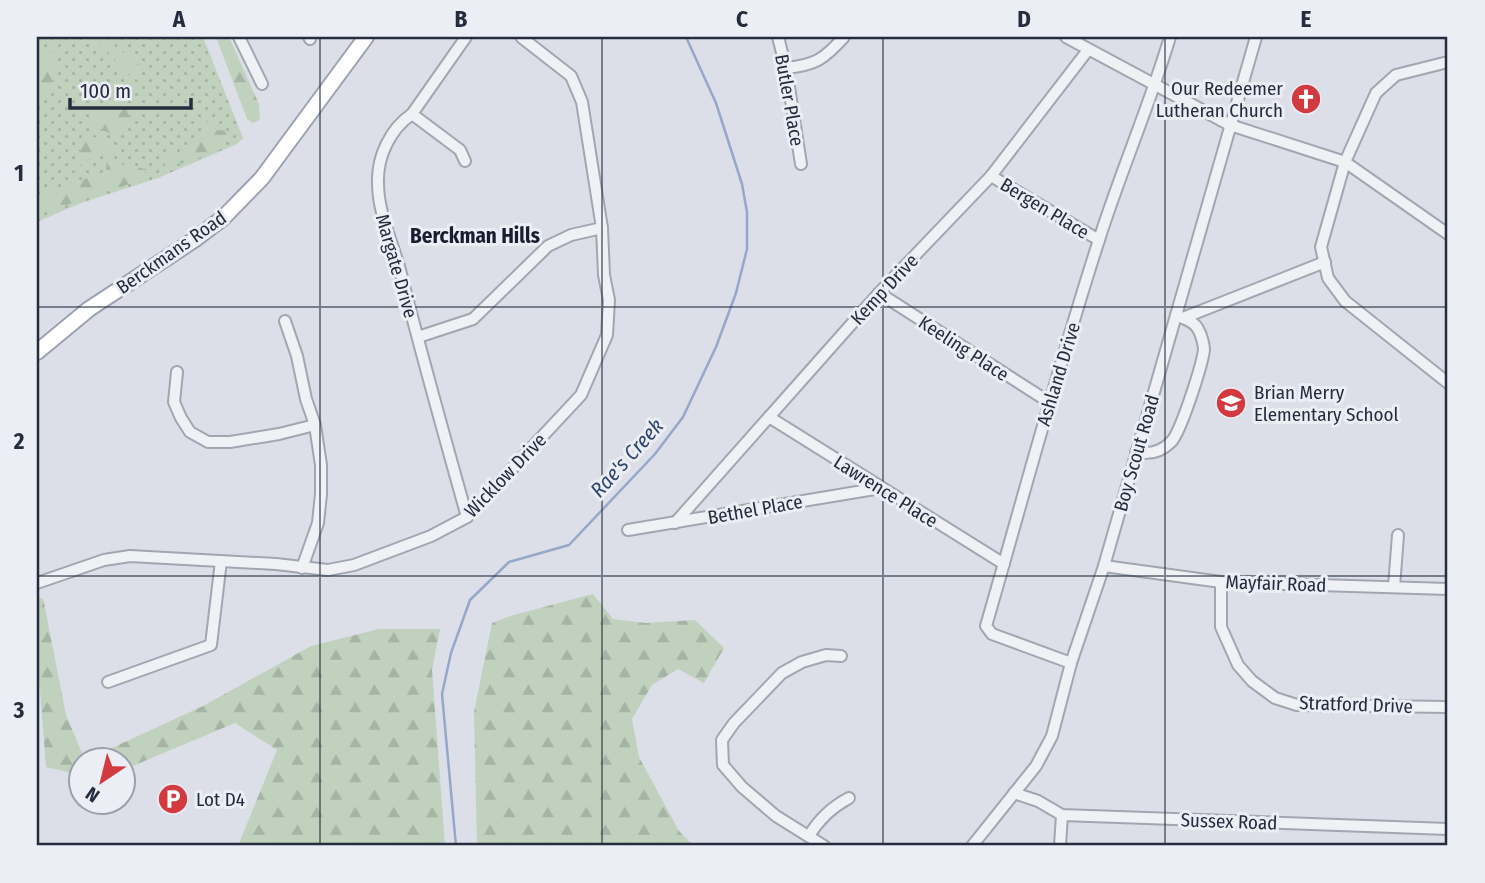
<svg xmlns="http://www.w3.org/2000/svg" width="1485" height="883" font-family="'Fira Sans Condensed',sans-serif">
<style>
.grass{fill:url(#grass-dots)}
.forest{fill:url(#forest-firs)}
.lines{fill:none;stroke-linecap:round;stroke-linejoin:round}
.stream{stroke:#95a8c9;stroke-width:2.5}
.minor-casing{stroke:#a1a6b1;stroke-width:14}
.major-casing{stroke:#9ba2b3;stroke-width:18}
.minor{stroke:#eff1f5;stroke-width:10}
.major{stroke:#fff;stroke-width:14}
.grid{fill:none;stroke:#252c3e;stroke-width:2;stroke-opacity:0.55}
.labels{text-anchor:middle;stroke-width:6;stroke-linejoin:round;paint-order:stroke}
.poi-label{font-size:19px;fill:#252c3e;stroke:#eceef5;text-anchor:start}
.street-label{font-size:19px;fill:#252c3e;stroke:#eceef5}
.neighbourhood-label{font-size:21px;font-weight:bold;fill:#181d2f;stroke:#eceef5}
.water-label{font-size:21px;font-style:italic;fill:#2e4573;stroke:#eceef5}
.neatline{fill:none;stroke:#252c3e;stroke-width:2.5}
.grid-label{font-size:23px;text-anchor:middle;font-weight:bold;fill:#252c3e}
</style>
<defs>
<pattern id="grass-dots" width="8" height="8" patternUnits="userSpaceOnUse" patternTransform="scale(1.75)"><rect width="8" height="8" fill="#c0d1bd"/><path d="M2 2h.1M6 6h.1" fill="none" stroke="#a5b4a4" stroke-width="1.8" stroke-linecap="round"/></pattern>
<pattern id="forest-firs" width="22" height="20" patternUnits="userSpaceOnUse" patternTransform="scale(1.75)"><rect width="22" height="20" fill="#c0d1bd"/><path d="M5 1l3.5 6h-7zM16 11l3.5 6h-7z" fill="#a5b4a4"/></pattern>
</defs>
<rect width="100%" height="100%" fill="#dcdfe7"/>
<path class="grass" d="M37 37H203L243 138 237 144 158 178 81 203 37 222Z"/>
<g class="forest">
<path d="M84 37H106C116 50 130 55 141 66V83L125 71 104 48Z"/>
<path d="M216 37H229L259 104 260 120 253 123 247 119Z"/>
<path d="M49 49C63 54 55 81 47 91 44 94 40 96 37 98V75L39 71 37 51Z"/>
<path d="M113 96 132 107 128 129C111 141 109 129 92 127L91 123 109 98Z"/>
<path d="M199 120H205L216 130 227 131 231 137C222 151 182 167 165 165L163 159 197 144 204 134Z"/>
<path d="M87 136C104 139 111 138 113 157L124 166 147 169 138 181 37 215V197L106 171 107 157 102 154 95 153 73 172 83 141Z"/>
<path d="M593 594 613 619 646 623 695 620 724 648 704 683 678 669 652 685 632 719 639 757 679 831 694 846H477L474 712 492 623 510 616Z"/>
<path d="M43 598 66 715 85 760H80V775L46 767 37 652V599Z"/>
<path d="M379 629H440L432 670 445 846H238L277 750 235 723 123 770 122 760H86L203 706 311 646Z"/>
</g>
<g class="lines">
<path class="stream" d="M456 846 442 694 451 653 470 600 509 562 569 545 655 454 683 417 716 347 736 293 747 249V212L742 184 716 103 686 37"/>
<g class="minor-casing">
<g id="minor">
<path d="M239 37 262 84"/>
<path d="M309 37 310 39"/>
<path d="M466 37 412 114C390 129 377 157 378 183 378 213 392 241 400 270 421 353 444 435 467 517"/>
<path d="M778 37 786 68 801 164"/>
<path d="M1066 37 1230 125 1345 162 1448 234"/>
<path d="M1448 62 1396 75 1376 93 1345 162 1321 247 1328 278 1345 301 1448 383"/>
<path d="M786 68C816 65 824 59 844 37"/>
<path d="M412 114 460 150 465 161"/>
<path d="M991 176 1099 240"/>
<path d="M879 293 1049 402"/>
<path d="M1183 318 1325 262"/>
<path d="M285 321 297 356 306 399 315 425 321 465V494L318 523 302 568"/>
<path d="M418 337 473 319 548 246 571 235 602 228"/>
<path d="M177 372 174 402 181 418 190 432 208 442H230L279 434 315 425"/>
<path d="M769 417 1004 564"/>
<path d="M1136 452C1150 455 1161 452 1171 442 1181 432 1202 365 1204 350 1204 344 1201 334 1198 329 1194 321 1184 319 1176 315"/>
<path d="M675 523 879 293 991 176 1088 50"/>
<path d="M628 530 881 488"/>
<path d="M1104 566 1221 582 1448 589"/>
<path d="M1221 582V627L1238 665 1252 681 1275 698 1297 705 1448 707"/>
<path d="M37 583 104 560 130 556 276 564 328 570 354 565 431 536 467 517 581 395 607 335 609 300 604 275 602 228 582 102 571 76 521 37"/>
<path d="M1394 587 1398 535"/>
<path d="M1071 663 992 634 986 626C1023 498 1057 370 1098 243 1120 173 1149 107 1170 37"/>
<path d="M108 682 211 645 221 561"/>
<path d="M1014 793 1038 801 1062 815 1448 829"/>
<path d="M809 836C819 819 832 807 849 798"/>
<path d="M824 846 776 816 742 787 723 765 722 740 734 723 782 673 802 662 826 655 841 656"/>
<path d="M972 846 1036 766 1052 736 1071 663 1104 566 1256 37"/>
<path d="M1060 846 1062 815"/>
</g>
</g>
<g class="major-casing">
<path id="major" d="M37 352 89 309 194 240 223 218 262 178 366 37"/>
</g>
<use href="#minor" class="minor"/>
<use href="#major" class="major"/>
</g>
<path class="grid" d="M320 37V846M602 37V846M883 37V846M1165 37V846M37 307H1448M37 576H1448"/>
<defs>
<g id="church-disc" transform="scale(1.575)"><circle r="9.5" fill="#d33a3f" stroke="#eceef5"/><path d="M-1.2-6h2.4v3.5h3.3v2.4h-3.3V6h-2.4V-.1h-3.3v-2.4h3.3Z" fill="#fff"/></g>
<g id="school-disc" transform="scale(1.575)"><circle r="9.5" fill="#d33a3f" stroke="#eceef5"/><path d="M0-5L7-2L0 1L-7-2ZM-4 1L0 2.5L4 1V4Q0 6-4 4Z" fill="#fff"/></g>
<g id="parking-disc" transform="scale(1.575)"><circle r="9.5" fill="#d33a3f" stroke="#eceef5"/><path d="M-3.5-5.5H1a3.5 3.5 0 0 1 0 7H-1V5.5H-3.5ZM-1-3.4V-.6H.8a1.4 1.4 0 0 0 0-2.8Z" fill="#fff"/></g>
</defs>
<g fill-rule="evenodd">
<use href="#church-disc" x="1306" y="99"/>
<use href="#school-disc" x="1231" y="403"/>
<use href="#parking-disc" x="173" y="799"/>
</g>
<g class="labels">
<g class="poi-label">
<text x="1283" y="95" text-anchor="end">Our Redeemer<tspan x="1283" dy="22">Lutheran Church</tspan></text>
<text x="1254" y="399">Brian Merry<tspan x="1254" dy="22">Elementary School</tspan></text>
<text x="196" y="806">Lot D4</text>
</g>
<g class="street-label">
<text transform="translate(790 100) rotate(80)" y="7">Butler Place</text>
<text transform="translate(1045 208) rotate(31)" y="7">Bergen Place</text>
<text transform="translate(171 252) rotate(-35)" y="7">Berckmans Road</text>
<text transform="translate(397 266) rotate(74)" y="7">Margate Drive</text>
<text transform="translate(884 289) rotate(-47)" y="7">Kemp Drive</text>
<text transform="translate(964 348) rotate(33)" y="7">Keeling Place</text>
<text transform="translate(1058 374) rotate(-73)" y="7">Ashland Drive</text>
<text transform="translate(1136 453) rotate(-74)" y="7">Boy Scout Road</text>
<text transform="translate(505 475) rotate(-46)" y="7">Wicklow Drive</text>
<text transform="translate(886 491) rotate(32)" y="7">Lawrence Place</text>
<text transform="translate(755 509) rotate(-10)" y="7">Bethel Place</text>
<text transform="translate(1276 583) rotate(2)" y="7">Mayfair Road</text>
<text transform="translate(1356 704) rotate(2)" y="7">Stratford Drive</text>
<text transform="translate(1229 821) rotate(2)" y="7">Sussex Road</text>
</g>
<g class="neighbourhood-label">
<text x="475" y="243">Berckman Hills</text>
</g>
<g class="water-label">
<text transform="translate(627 458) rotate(-48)" y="7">Rae's Creek</text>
</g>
</g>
<rect width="1485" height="883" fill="none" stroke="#eceef5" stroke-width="77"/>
<g transform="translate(102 781) rotate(215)"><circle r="33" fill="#eceef5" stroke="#9ca0ac" stroke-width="2"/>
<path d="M0-5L12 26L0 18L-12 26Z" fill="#d33a3f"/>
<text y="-10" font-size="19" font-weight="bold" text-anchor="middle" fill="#252c3e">N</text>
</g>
<path d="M70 98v10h121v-10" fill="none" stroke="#252c3e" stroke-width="3.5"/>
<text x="80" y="98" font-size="21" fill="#252c3e" stroke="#eceef5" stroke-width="5" paint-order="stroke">100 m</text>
<rect x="38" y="38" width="1408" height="806" class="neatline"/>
<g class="grid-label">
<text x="179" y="27">A</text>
<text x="461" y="27">B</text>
<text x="742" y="27">C</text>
<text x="1024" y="27">D</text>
<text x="1306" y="27">E</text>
<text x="19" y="181">1</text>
<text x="19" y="449">2</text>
<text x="19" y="718">3</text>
</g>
</svg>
